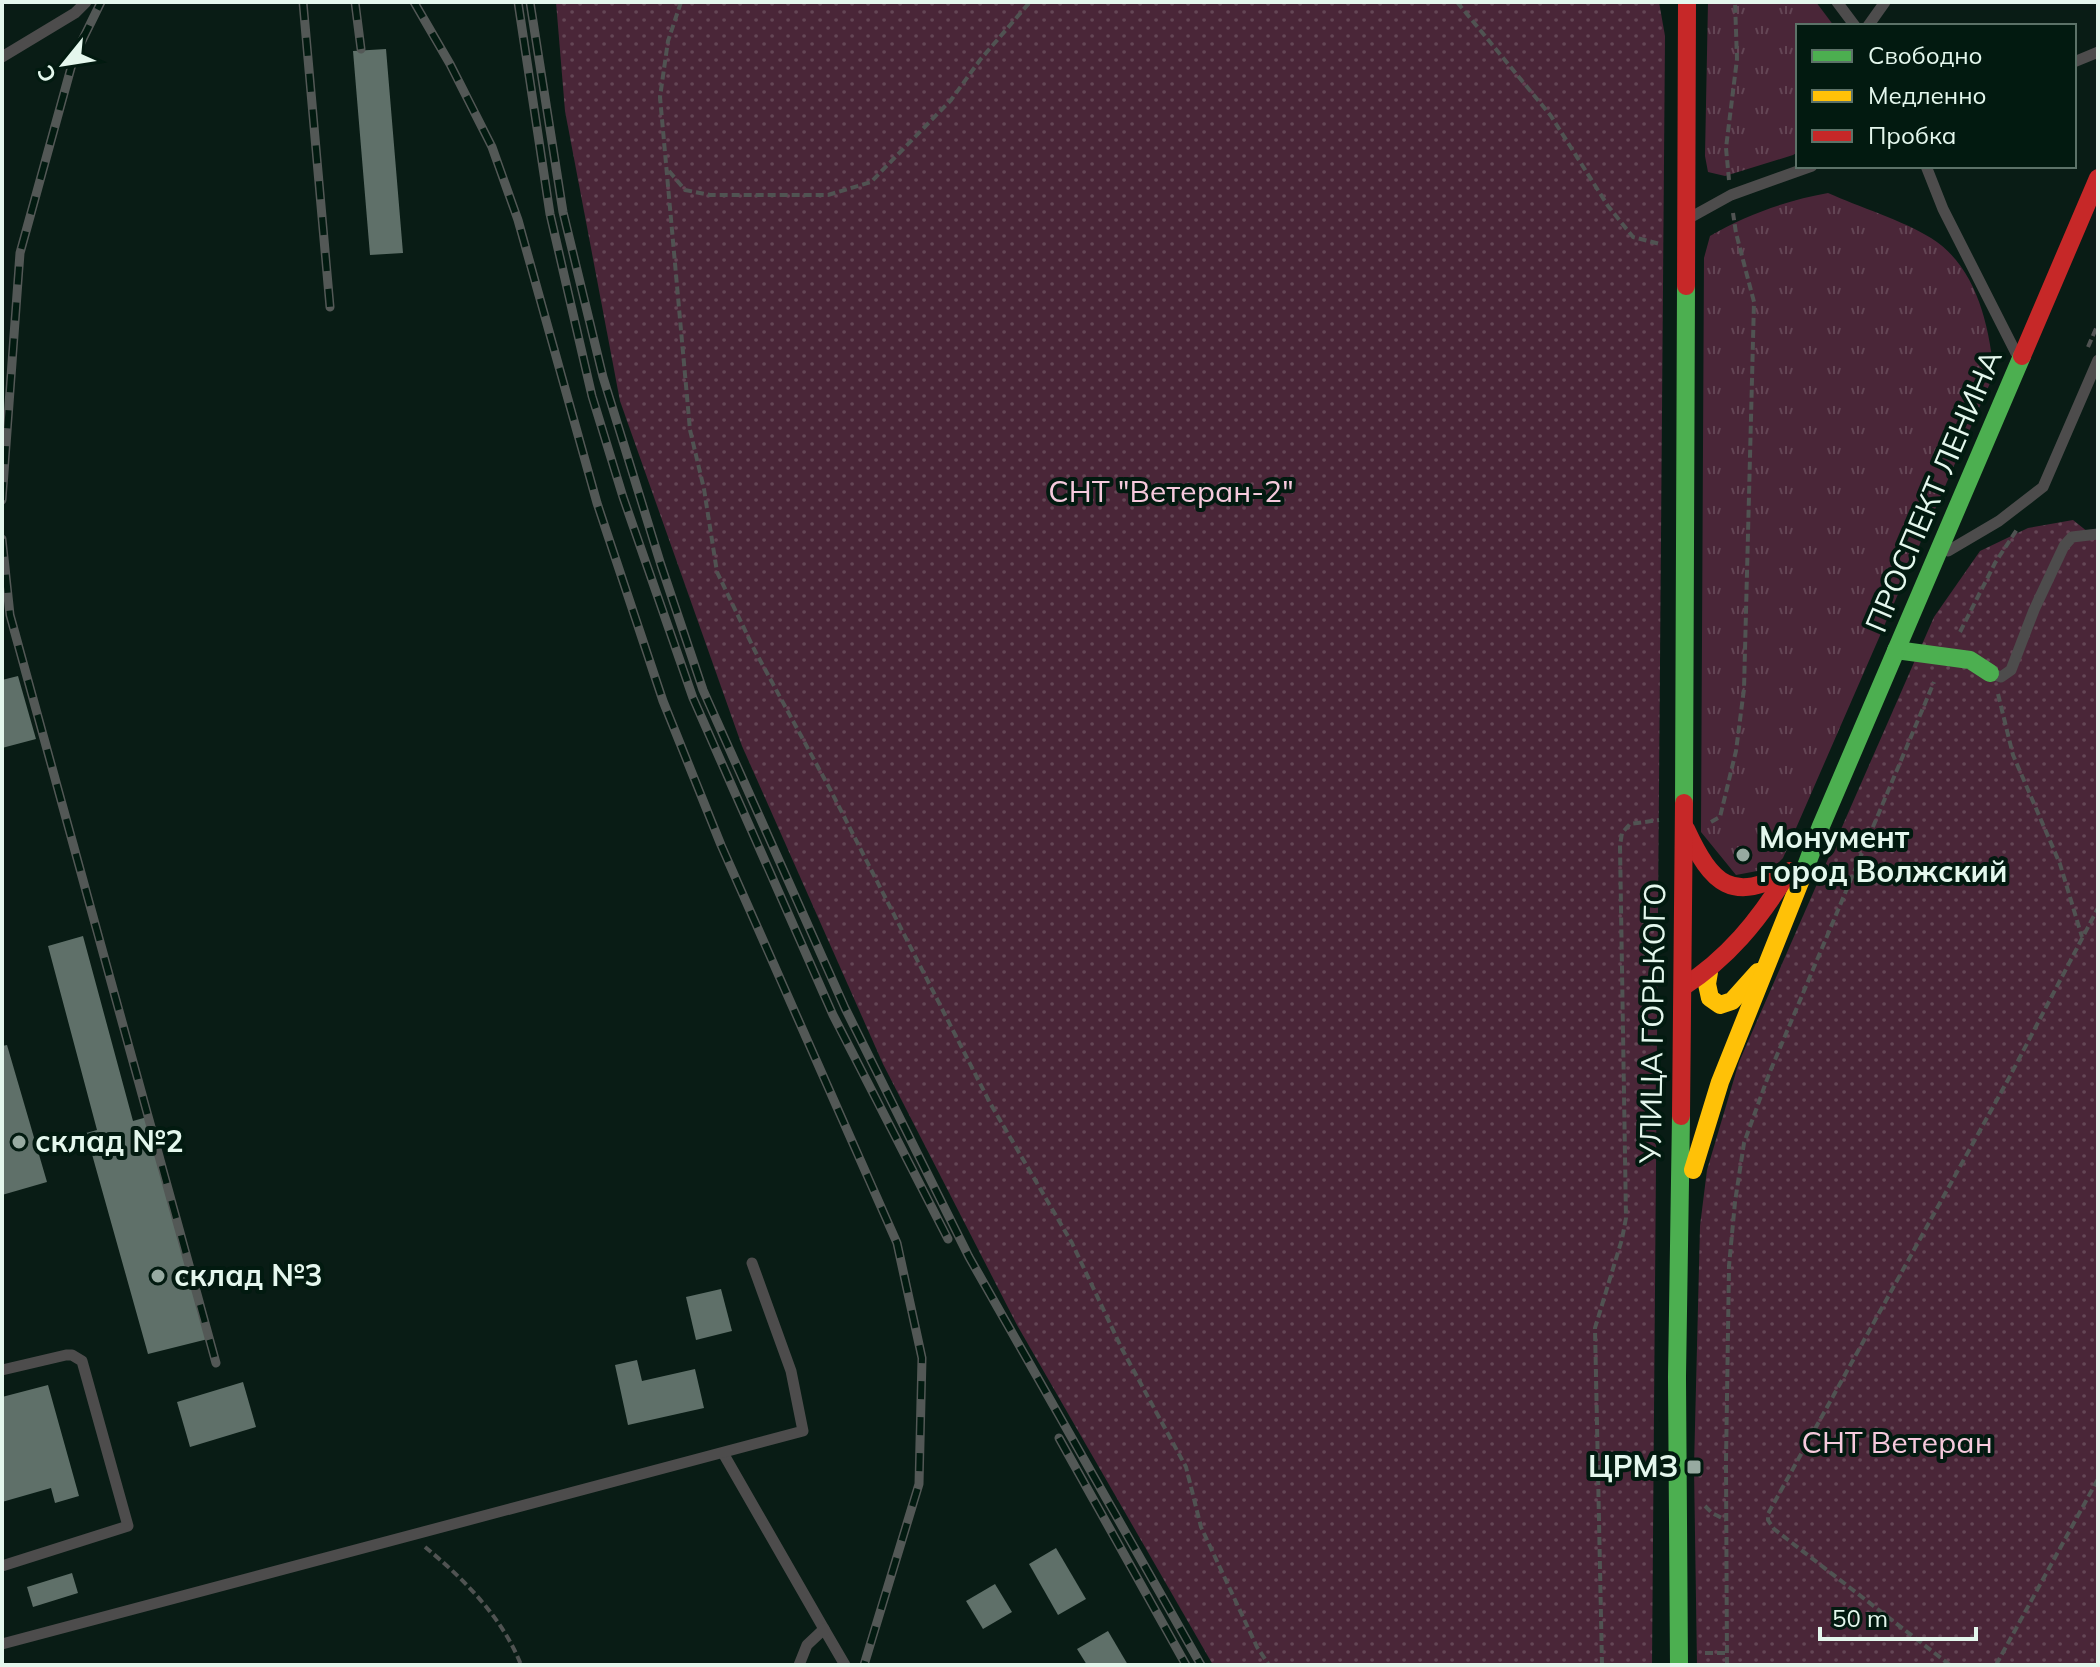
<svg xmlns="http://www.w3.org/2000/svg" width="2100" height="1667" font-family="Mulish,sans-serif">
<style>
.grass{fill:url(#grass-tufts)}
.garden{fill:url(#garden-dots)}
.building{fill:#5f7069}
.lines{fill:none;stroke-linecap:round;stroke-linejoin:round}
.path{stroke:#505352;stroke-width:4;stroke-dasharray:8 4;stroke-linecap:butt}
.lane{stroke:#4d4c4c;stroke-width:11}
.fast{stroke:#4caf50;stroke-width:18}
.slow{stroke:#ffc107;stroke-width:18}
.jam{stroke:#c62828;stroke-width:18}
.rail-casing{stroke:#535856;stroke-width:9}
.rail{stroke:#021a10;stroke-width:6;stroke-dasharray:18;stroke-linecap:butt}
.poi-dot{fill:#97aaa1;stroke:#021a10;stroke-width:3}
.labels{text-anchor:middle;stroke-width:8;stroke-linejoin:round;paint-order:stroke}
.street-label{font-size:30px;fill:#e4f7ed;stroke:#021a10}
.park-label{font-size:30px;fill:#f6cadd;stroke:#021a10}
.poi-label{font-size:30px;font-weight:bold;fill:#e4f7ed;stroke:#021a10;text-anchor:start}
</style>
<defs>
<pattern id="grass-tufts" width="24" height="20" patternUnits="userSpaceOnUse" patternTransform="scale(2)"><rect width="24" height="20" fill="#4a2638"/><path d="M3 7l-1-3M5 7V3M7 7l1-3M15 17l-1-3M17 17v-4M19 17l1-3" fill="none" stroke="#644655"/></pattern>
<pattern id="garden-dots" width="8" height="8" patternUnits="userSpaceOnUse" patternTransform="scale(2)"><rect width="8" height="8" fill="#4a2638"/><path d="M2 2h.1M6 6h.1" fill="none" stroke="#644655" stroke-width="1.8" stroke-linecap="round"/></pattern>
</defs>
<rect width="100%" height="100%" fill="#091c15"/>
<g class="grass">
<path d="M1708 2H1816L1834 26H1798V152L1793 155 1725 176 1708 172 1705 156Z"/>
<path d="M1828 193C1859 207 1902 220 1931 238 1976 266 1989 324 1994 374L1783 858 1773 868 1736 875 1701 832 1704 258 1710 236C1745 215 1788 200 1828 193Z"/>
</g>
<g class="garden">
<path d="M556 2H1659L1665 36 1652 1665H1213L1017 1325 883 1064 742 746 620 401 565 111Z"/>
<path d="M2073 520 2098 540V1665H1697L1694 1467 1700 1226 1707 1170 1739 1062 1934 617 1980 551 2028 528Z"/>
</g>
<g class="building">
<path d="M386 49 403 253 370 255 353 51Z"/>
<path d="M18 676 36 739 2 748V680Z"/>
<path d="M83 936 133 1121 147 1117 171 1212 208 1339 148 1354 86 1133 97 1130 48 946Z"/>
<path d="M7 1045 47 1182 2 1195V1046Z"/>
<path d="M721 1289 732 1331 696 1340 686 1297Z"/>
<path d="M637 1360 642 1381 695 1369 704 1408 628 1425 615 1365Z"/>
<path d="M243 1382 256 1427 190 1447 177 1402Z"/>
<path d="M48 1385 79 1496 55 1503 51 1488 2 1502V1397Z"/>
<path d="M1056 1548 1086 1599 1058 1615 1029 1564Z"/>
<path d="M72 1573 78 1593 33 1607 27 1587Z"/>
<path d="M995 1584 1012 1612 983 1629 966 1601Z"/>
<path d="M1108 1631 1128 1665H1087L1077 1649Z"/>
</g>
<g class="lines">
<g class="path">
<path d="M681 2 668 41 660 97 690 430 704 489 717 572 754 649 831 791 990 1103 1072 1243 1122 1349 1186 1467 1201 1527 1257 1647 1269 1665"/>
<path d="M1457 2 1551 116 1608 206 1633 237 1660 244"/>
<path d="M669 171 685 190 710 195H828L871 182 951 100 980 60 1030 2"/>
<path d="M1729 180 1726 148 1737 59 1735 2"/>
<path d="M2088 347 2098 324"/>
<path d="M1960 632 1995 563 2018 528"/>
<path d="M1998 694 2013 755 2060 864 2082 937"/>
<path d="M1711 822 1720 817 1736 751 1744 689 1754 302 1736 233 1733 213"/>
<path d="M1705 1506 1712 1513 1726 1520"/>
<path d="M425 1547C463 1578 503 1618 521 1665"/>
<path d="M1705 1653H1726"/>
<path d="M1602 1665 1595 1328 1622 1239 1626 1218 1620 845 1622 833 1630 824 1659 820"/>
<path d="M1727 1665 1726 1462 1729 1266 1735 1202 1744 1143 1769 1074 1934 682"/>
<path d="M1950 1665 1774 1529 1768 1520V1514L2009 1078 2098 908"/>
<path d="M1996 1665 2098 1479"/>
</g>
<g class="lane">
<path d="M1837 2 1855 26"/>
<path d="M1868 26 1885 2"/>
<path d="M2 57 75 13 86 2"/>
<path d="M2074 62 2098 52"/>
<path d="M1926 166 1943 209 2016 353"/>
<path d="M1693 216 1731 195 1812 166"/>
<path d="M1948 551 1999 521 2043 487 2098 360"/>
<path d="M1995 675 2001 677 2011 670 2034 610 2064 546 2072 537 2098 534"/>
<path d="M2 1370 66 1355H72L82 1361 128 1526 2 1566"/>
<path d="M723 1453 824 1629"/>
<path d="M2 1644 803 1431 791 1371 752 1263"/>
<path d="M799 1665 807 1645 824 1629 845 1665"/>
</g>
<g class="fast">
<path d="M1896 650 1970 660 1990 673"/>
<path d="M1684 803 1686 286"/>
<path d="M1802 877 1821 826 2022 356"/>
<path d="M1679 1665 1677 1377 1681 1116"/>
</g>
<g class="slow">
<path d="M1709 972 1707 984 1710 998 1720 1005 1732 1001 1758 972"/>
<path d="M1693 1170 1720 1082 1802 877"/>
</g>
<g class="jam">
<path d="M1686 286 1687 2"/>
<path d="M2022 356 2098 178"/>
<path d="M1686 829C1712 885 1732 904 1790 871"/>
<path d="M1683 987C1728 958 1758 921 1786 876"/>
<path d="M1681 1116 1684 803"/>
</g>
<g class="rail-casing">
<g id="rail">
<path d="M303 2 330 307"/>
<path d="M355 2 361 49"/>
<path d="M414 2 450 64 492 147 518 220 597 503 663 701 721 845 897 1243 922 1358 919 1484 864 1665"/>
<path d="M518 2 550 214 592 396 623 497 693 698 833 1015 948 1239"/>
<path d="M530 2 563 212 603 377 661 565 703 690 845 1008 969 1257 1201 1665"/>
<path d="M2 500 20 253 74 57 101 2"/>
<path d="M2 539 10 615 216 1363"/>
<path d="M1059 1438 1186 1665"/>
</g>
</g>
<use href="#rail" class="rail"/>
</g>
<g class="poi-dot">
<circle cx="1743" cy="855" r="8"/>
<circle cx="19" cy="1142" r="8"/>
<circle cx="158" cy="1276" r="8"/>
<rect x="1686" y="1459" width="16" height="16" rx="4"/>
</g>
<g class="labels">
<g class="street-label">
<text transform="translate(1934 491) rotate(-67)" y="10">ПРОСПЕКТ ЛЕНИНА</text>
<text transform="translate(1653 1023) rotate(-89)" y="10">УЛИЦА ГОРЬКОГО</text>
</g>
<g class="park-label">
<text x="1171" y="502">СНТ "Ветеран-2"</text>
<text x="1897" y="1453">СНТ Ветеран</text>
</g>
<g class="poi-label">
<text x="1759" y="848">Монумент<tspan x="1759" dy="34">город Волжский</tspan></text>
<text x="35" y="1152">склад №2</text>
<text x="174" y="1286">склад №3</text>
<text x="1678" y="1477" text-anchor="end">ЦРМЗ</text>
</g>
</g>
<rect width="2100" height="1667" fill="none" stroke="#e4f7ed" stroke-width="8"/>
<rect x="1796" y="24" width="280" height="144" fill="#021a10" stroke="#5c7268" stroke-width="2"/>
<rect x="1812" y="50" width="40" height="12" fill="#4caf50" stroke="#5c7268" stroke-width="2"/>
<text x="1868" y="64" font-size="24" fill="#e4f7ed">Свободно</text>
<rect x="1812" y="90" width="40" height="12" fill="#ffc107" stroke="#5c7268" stroke-width="2"/>
<text x="1868" y="104" font-size="24" fill="#e4f7ed">Медленно</text>
<rect x="1812" y="130" width="40" height="12" fill="#c62828" stroke="#5c7268" stroke-width="2"/>
<text x="1868" y="144" font-size="24" fill="#e4f7ed">Пробка</text>
<g transform="translate(64 64) rotate(240)" stroke="#021a10" stroke-width="6" paint-order="stroke">
<path d="M0-6L14 30L0 20L-14 30Z" fill="#e4f7ed"/>
<text y="-12" font-size="22" font-weight="bold" text-anchor="middle" fill="#e4f7ed">С</text>
</g>
<path d="M1820 1627v12h156v-12" fill="none" stroke="#e4f7ed" stroke-width="4"/>
<text x="1832" y="1627" font-size="24" fill="#e4f7ed" stroke="#021a10" stroke-width="6" paint-order="stroke">50 m</text>
</svg>
